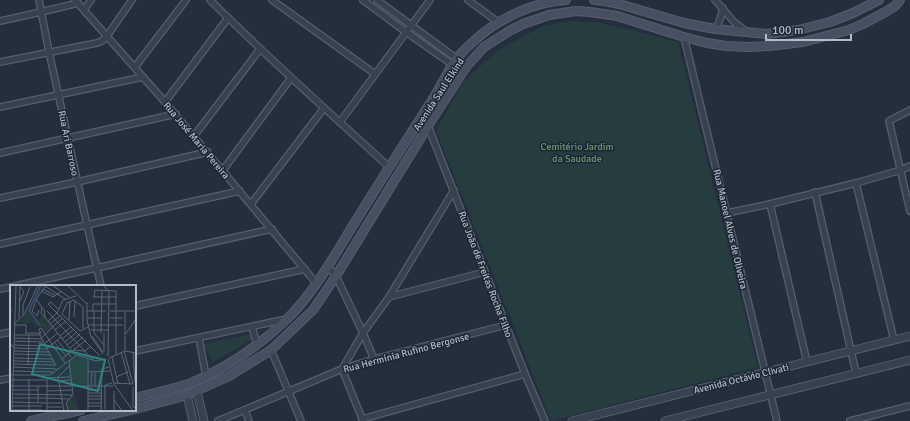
<svg xmlns="http://www.w3.org/2000/svg" width="910" height="421" font-family="Signika,sans-serif">
<style>
.green{fill:#263c3f}
.lines{fill:none;stroke-linecap:round;stroke-linejoin:round}
.minor-casing{stroke:#565f6c;stroke-width:8}
.tertiary-casing{stroke:#565f6c;stroke-width:9}
.secondary-casing{stroke:#565f6c;stroke-width:10}
.minor{stroke:#38414e;stroke-width:5.5}
.tertiary{stroke:#38414e;stroke-width:7}
.secondary{stroke:#465061;stroke-width:8}
.labels{text-anchor:middle;stroke-width:3;stroke-linejoin:round;paint-order:stroke}
.street-label{font-size:10px;fill:#b4bcc9;stroke:#1d2633}
.park-label{font-size:10px;fill:#6b9a76;stroke:#1d2633}
.inset-river{fill:none;stroke:#394c67;stroke-width:2}
.inset-road{fill:none;stroke:#5e6776;stroke-width:1}
.view{fill:#308480;fill-opacity:0.15;stroke:#308480;stroke-width:2}
.inset-edge{fill:none;stroke:#b4bcc9;stroke-width:2}
</style>
<rect width="100%" height="100%" fill="#242f3e"/>
<g class="green">
<path d="M569 21 596 22 619 27 678 42 758 367 551 421 436 130 463 82 498 50 543 26Z"/>
<path d="M250 334 251 340 213 362 204 344Z"/>
</g>
<g class="lines">
<g class="minor-casing">
<g id="minor">
<path d="M39 0 49 52 87 225 101 286"/>
<path d="M75 0 165 102 316 283"/>
<path d="M210 0C268 58 329 112 389 167"/>
<path d="M272 0 375 74"/>
<path d="M363 0 406 32 453 65"/>
<path d="M377 0 457 59"/>
<path d="M468 0 498 22"/>
<path d="M715 0 735 23 747 32"/>
<path d="M84 10 91 0"/>
<path d="M0 21 41 12 78 3"/>
<path d="M715 29C720 23 721 16 723 8"/>
<path d="M684 37 777 421"/>
<path d="M0 62 97 43 102 41 107 36 132 0"/>
<path d="M135 67 186 0"/>
<path d="M165 102 228 18"/>
<path d="M0 107 143 77"/>
<path d="M910 110 889 121 910 211"/>
<path d="M340 122 430 0"/>
<path d="M428 126 525 374 545 421"/>
<path d="M194 136 260 49"/>
<path d="M0 153 176 114"/>
<path d="M223 170 291 78"/>
<path d="M856 183 894 340"/>
<path d="M815 192 856 373"/>
<path d="M0 198 77 182 208 152"/>
<path d="M251 204 324 108"/>
<path d="M770 204 807 362"/>
<path d="M727 213 770 204 856 183 901 170 910 166"/>
<path d="M0 244 240 191"/>
<path d="M328 267 336 276 363 333 374 359"/>
<path d="M15 286 272 229"/>
<path d="M0 289 11 287"/>
<path d="M389 297 485 272"/>
<path d="M135 306 305 269"/>
<path d="M252 327 257 344"/>
<path d="M0 334 11 332"/>
<path d="M199 338 206 376"/>
<path d="M271 350 301 421"/>
<path d="M135 351 287 319"/>
<path d="M0 380 11 378"/>
<path d="M245 411 249 421"/>
<path d="M362 419 525 374"/>
<path d="M218 421 342 369 374 359 506 325"/>
<path d="M363 421 342 369 363 333 389 297 454 190"/>
<path d="M850 421 910 406"/>
</g>
</g>
<g class="tertiary-casing">
<g id="tertiary">
<path d="M197 392 204 421"/>
<path d="M187 395 193 421"/>
<path d="M572 421 910 336"/>
<path d="M665 421 910 360"/>
</g>
</g>
<g class="secondary-casing">
<g id="secondary">
<path d="M594 0 605 1 619 4 684 23 715 29 766 34 798 30 830 22 853 13 879 0"/>
<path d="M135 398C147 395 159 392 171 389 177 387 183 386 189 384 224 369 258 347 286 320 315 292 335 254 357 219 381 180 406 141 431 102 439 90 445 77 452 65 458 56 467 47 475 40 499 18 534 2 566 0"/>
<path d="M135 409 187 395 229 376 271 350 313 310 336 276 428 126 466 67 484 47 511 30 523 24 549 15 576 11 590 12 617 16 684 37 707 43 726 46 748 47 769 46 803 42 849 30 863 24 887 11 895 6 900 0"/>
<path d="M31 421 81 410"/>
<path d="M83 421 131 410"/>
</g>
</g>
<use href="#minor" class="minor"/>
<use href="#tertiary" class="tertiary"/>
<use href="#secondary" class="secondary"/>
</g>
<g class="labels">
<g class="street-label">
<text transform="translate(438 94) rotate(-57)" y="4">Avenida Saul Elkind</text>
<text transform="translate(197 140) rotate(50)" y="4">Rua José Maria Pereira</text>
<text transform="translate(69 143) rotate(78)" y="4">Rua Ari Barroso</text>
<text transform="translate(731 229) rotate(77)" y="4">Rua Manoel Alves de Oliveira</text>
<text transform="translate(486 274) rotate(69)" y="4">Rua João de Freitas Rocha Filho</text>
<text transform="translate(406 352) rotate(-15)" y="4">Rua Hermínia Rufino Bergonse</text>
<text transform="translate(741 378) rotate(-14)" y="4">Avenida Octávio Clivati</text>
</g>
<g class="park-label">
<text x="577" y="150">Cemitério Jardim<tspan x="577" dy="12">da Saudade</tspan></text>
</g>
</g>
<g transform="translate(10 285)">
<rect width="126" height="126" fill="#242f3e"/>
<path d="M29 0H35L23 17 21 27 28 37 32 30 42 42 37 46H33L29 39 26 43 22 37 16 39 9 37 15 31ZM69 71 78 74V99H62L59 76ZM64 109 69 126H57V116Z" fill="#263c3f"/>
<path class="inset-river" d="M30 41 19 25 31 0"/>
<path class="inset-road" d="M42 0 59 12M57 0 77 19M93 0 99 7 98 71M35 1 55 14M10 2 14 6 10 16M33 4 46 11M31 6 43 12 52 6M83 12H106M84 12 85 5 106 6V69M26 14 34 25 35 33M77 17V35L81 52 93 69M32 22 31 28 38 36M48 24 41 17 38 19 90 71M29 25 27 31 22 26 27 13 36 0M37 26 83 75M77 26H96M83 26V19H106M84 26V48M100 26H126M13 31V20L20 2M64 32 65 16M9 33 10 0M77 33H92M100 33H113M59 35 60 16M0 36 1 23M4 39 14 30 28 0M40 39 50 31M5 40H16V50M79 40H113M42 42 53 33M73 43V22L64 15 57 18 52 29 70 46 78 42M45 45 56 36M81 45H98M16 48H30M29 48 46 81M84 48 94 60M91 48 92 5M31 49 29 44 31 43 55 78M5 50H30M115 50V26M115 50 126 34M50 51 61 42M82 51 93 67M115 51V65M4 53 32 54M31 53 43 42M52 54 64 44M47 55 61 72M4 56 33 57M44 57 56 71M55 57 67 47M0 58 4 63 36 64 51 52M34 59 48 48M4 60 35 61M57 60 70 49M60 63 73 52M63 65 75 66 81 61M4 66 39 67M94 66V48M114 66 123 99M111 67 120 99M123 67 125 98M4 69 41 70M65 70 38 36 47 28 53 15 66 11M102 72 108 99M4 73 42 74M99 73 115 66 126 68M52 74 76 55M98 74 104 99 123 126M4 76 44 77M3 79 45 80M18 80 19 50M3 82 47 84M3 86 43 87M78 87 100 86M0 90H40L67 70 86 76 96 74M106 92 118 87M37 93 60 92M0 95H36M48 96 61 95M104 98 123 99M81 100 82 88M0 101H104M85 101V88M123 102V122L126 123M3 105H28M78 105H92M37 106 62 105M104 106V126M78 108H92M2 109 62 110M78 111H92M3 113H36M37 113 58 114M78 114H92M104 115 112 126M2 117 36 118M28 118V101M37 118H52M78 118H92M2 121H32M78 121H92M37 122H52M95 124V100L102 98M2 125H32M2 126 6 0M19 126V94M37 126V94M54 126 48 92 59 81M56 126 58 124 56 118 63 109 59 76M78 126V74M91 126 92 84 99 82"/>
<path class="view" d="M30 59 95 75 88 106 22 89Z"/>
<rect width="126" height="126" class="inset-edge"/>
</g>
<path d="M766 34v6h85v-6" fill="none" stroke="#b4bcc9" stroke-width="2"/>
<text x="772" y="34" font-size="12" fill="#b4bcc9" stroke="#1d2633" stroke-width="3" paint-order="stroke">100 m</text>
</svg>
